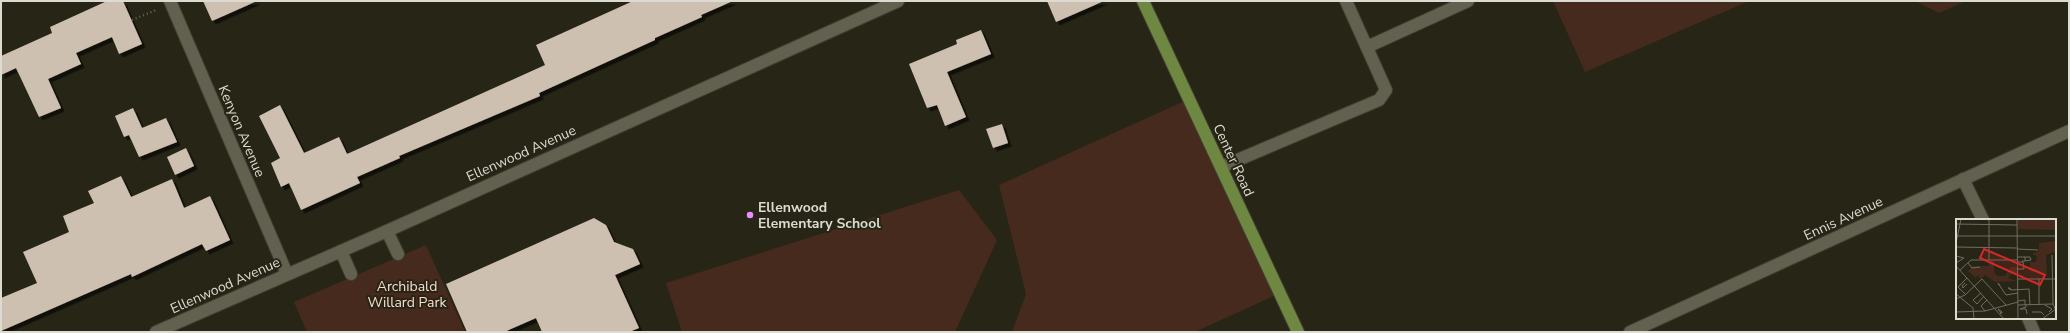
<svg xmlns="http://www.w3.org/2000/svg" width="2070" height="333" font-family="'Nunito Sans',sans-serif">
<style>
.green{fill:#472a1e}
.building{fill:#cdc0b0;filter:url(#shadow)}
.lines{fill:none;stroke-linecap:round;stroke-linejoin:round}
.minor-casing{stroke:#413f34;stroke-width:14}
.major-casing{stroke:#413f34;stroke-width:14}
.path{stroke:#676659;stroke-width:2.5;stroke-dasharray:1 3;stroke-linecap:butt}
.minor{stroke:#62604e;stroke-width:12}
.major{stroke:#6e8741;stroke-width:12}
.poi-dot{fill:#e98dfe;stroke:#272516;stroke-width:1.5}
.labels{text-anchor:middle;stroke-width:4;stroke-linejoin:round;paint-order:stroke}
.street-label{font-size:14px;fill:#dcdbd1;stroke:#272516}
.poi-label{font-size:14px;font-weight:bold;fill:#dcdbd1;stroke:#272516;text-anchor:start}
.park-label{font-size:14px;fill:#fbdacc;stroke:#272516}
.inset-road{fill:none;stroke:#6f6e61;stroke-width:1}
.view{fill:#d62828;fill-opacity:0.15;stroke:#d62828;stroke-width:2}
.inset-edge{fill:none;stroke:#dcdbd1;stroke-width:2}
</style>
<defs>
<filter id="shadow"><feDropShadow dx="3.5" dy="3.5" stdDeviation="0" flood-color="#0009"/></filter>
</defs>
<rect width="100%" height="100%" fill="#272516"/>
<g class="green">
<path d="M1553 1H1749L1585 72Z"/>
<path d="M1915 1H1966L1939 13Z"/>
<path d="M1189 99 1280 293 1195 332H1012L1026 294 999 185Z"/>
<path d="M959 190 997 240 955 332H682L666 283Z"/>
<path d="M426 245 465 332H307L294 302Z"/>
</g>
<g class="building">
<path d="M107 1H123L142 44 119 54 112 37 76 53 81 64 48 79 61 108 39 117 16 68 1 75V56L52 33 50 27Z"/>
<path d="M203 1H257L212 21Z"/>
<path d="M633 1H733L701 15 702 17 655 38V40L539 93 540 96 399 156 400 158 357 177 360 183 301 210 289 183 281 187 271 163 280 158 259 116 280 105 304 153 339 137 347 154 545 65 536 45Z"/>
<path d="M1047 1H1104L1056 22Z"/>
<path d="M981 30 991 54 947 72 966 117 945 126 937 105 927 108 909 64 957 44 956 40Z"/>
<path d="M133 108 142 128 166 118 177 142 139 157 129 135 124 137 115 116Z"/>
<path d="M1002 124 1008 143 993 148 986 129Z"/>
<path d="M186 148 194 166 175 175 167 157Z"/>
<path d="M121 176 131 197 172 179 184 208 210 196 230 240 206 251 202 244 132 277 131 274 1 331V298L37 283 23 252 69 232 63 216 94 203 88 191Z"/>
<path d="M594 218 606 225 614 242 633 249 640 264 615 275 639 328 629 332H542L536 318 504 332H467L446 284Z"/>
</g>
<g class="lines">
<g class="minor-casing">
<g id="minor">
<path d="M170 1 287 274"/>
<path d="M1367 47 1468 1"/>
<path d="M1221 167 1379 100 1386 90 1346 1"/>
<path d="M1963 179 1983 220"/>
<path d="M387 231 398 254"/>
<path d="M341 251 351 274"/>
<path d="M2028 318 2034 332"/>
<path d="M156 332 387 231 898 1"/>
<path d="M1630 332 2069 131"/>
</g>
</g>
<g class="major-casing">
<path id="major" d="M1143 1 1298 332"/>
</g>
<path class="path" d="M132 20 156 10"/>
<use href="#minor" class="minor"/>
<use href="#major" class="major"/>
</g>
<circle class="poi-dot" cx="750" cy="215" r="4"/>
<g class="labels">
<g class="street-label">
<text transform="translate(242 131) rotate(67)" y="5">Kenyon Avenue</text>
<text transform="translate(521 153) rotate(-24)" y="5">Ellenwood Avenue</text>
<text transform="translate(1234 160) rotate(65)" y="5">Center Road</text>
<text transform="translate(1843 218) rotate(-25)" y="5">Ennis Avenue</text>
<text transform="translate(225 285) rotate(-24)" y="5">Ellenwood Avenue</text>
</g>
<g class="poi-label">
<text x="758" y="212">Ellenwood<tspan x="758" dy="16">Elementary School</tspan></text>
</g>
<g class="park-label">
<text x="407" y="291">Archibald<tspan x="407" dy="16">Willard Park</tspan></text>
</g>
</g>
<g transform="translate(1956 219)">
<rect width="100" height="100" fill="#272516"/>
<path d="M62 0H100V11L62 10ZM100 22V32L90 36 91 55 74 52V43H80L81 37 76 35 83 32V24ZM33 42H38V52L41 57H49L55 48H62V55H55L52 59 61 62 39 63 29 56 25 60 22 57 19 58 12 52 17 47H33Z" fill="#472a1e"/>
<path class="inset-road" d="M61 0 62 100M0 5 61 6M0 17H100M0 24 5 0M0 28 61 29M61 30 82 31M96 36 97 85 100 92M0 37 8 39 0 44M61 38H69V42H66M69 38H74L75 41 69 42M33 41V0M62 43H67L68 50H62M12 44 16 49 24 48M0 47 48 100M4 51 15 41H61M62 60H100M83 60V86M9 64 6 67 7 69 11 65M44 67 42 64 50 76 62 74M55 71 52 69H54L55 71 73 70 74 86M25 74 17 81 21 85 28 77M0 75 17 89 18 100M10 76 2 68 11 59M0 80 9 76 26 60 50 86M62 82 69 81V86M62 86 97 85M70 86V88L64 90H70L71 95M89 86 96 90 93 93M29 92 25 87 31 81M0 93 29 92 62 83M76 93H85L88 96M44 95 45 94H46V93L42 90 45 94M86 100 100 90"/>
<path class="view" d="M28 30 89 56 84 66 24 39Z"/>
<rect width="100" height="100" class="inset-edge"/>
</g>
<rect width="2070" height="333" fill="none" stroke="#dcdbd1" stroke-width="4"/>
</svg>
